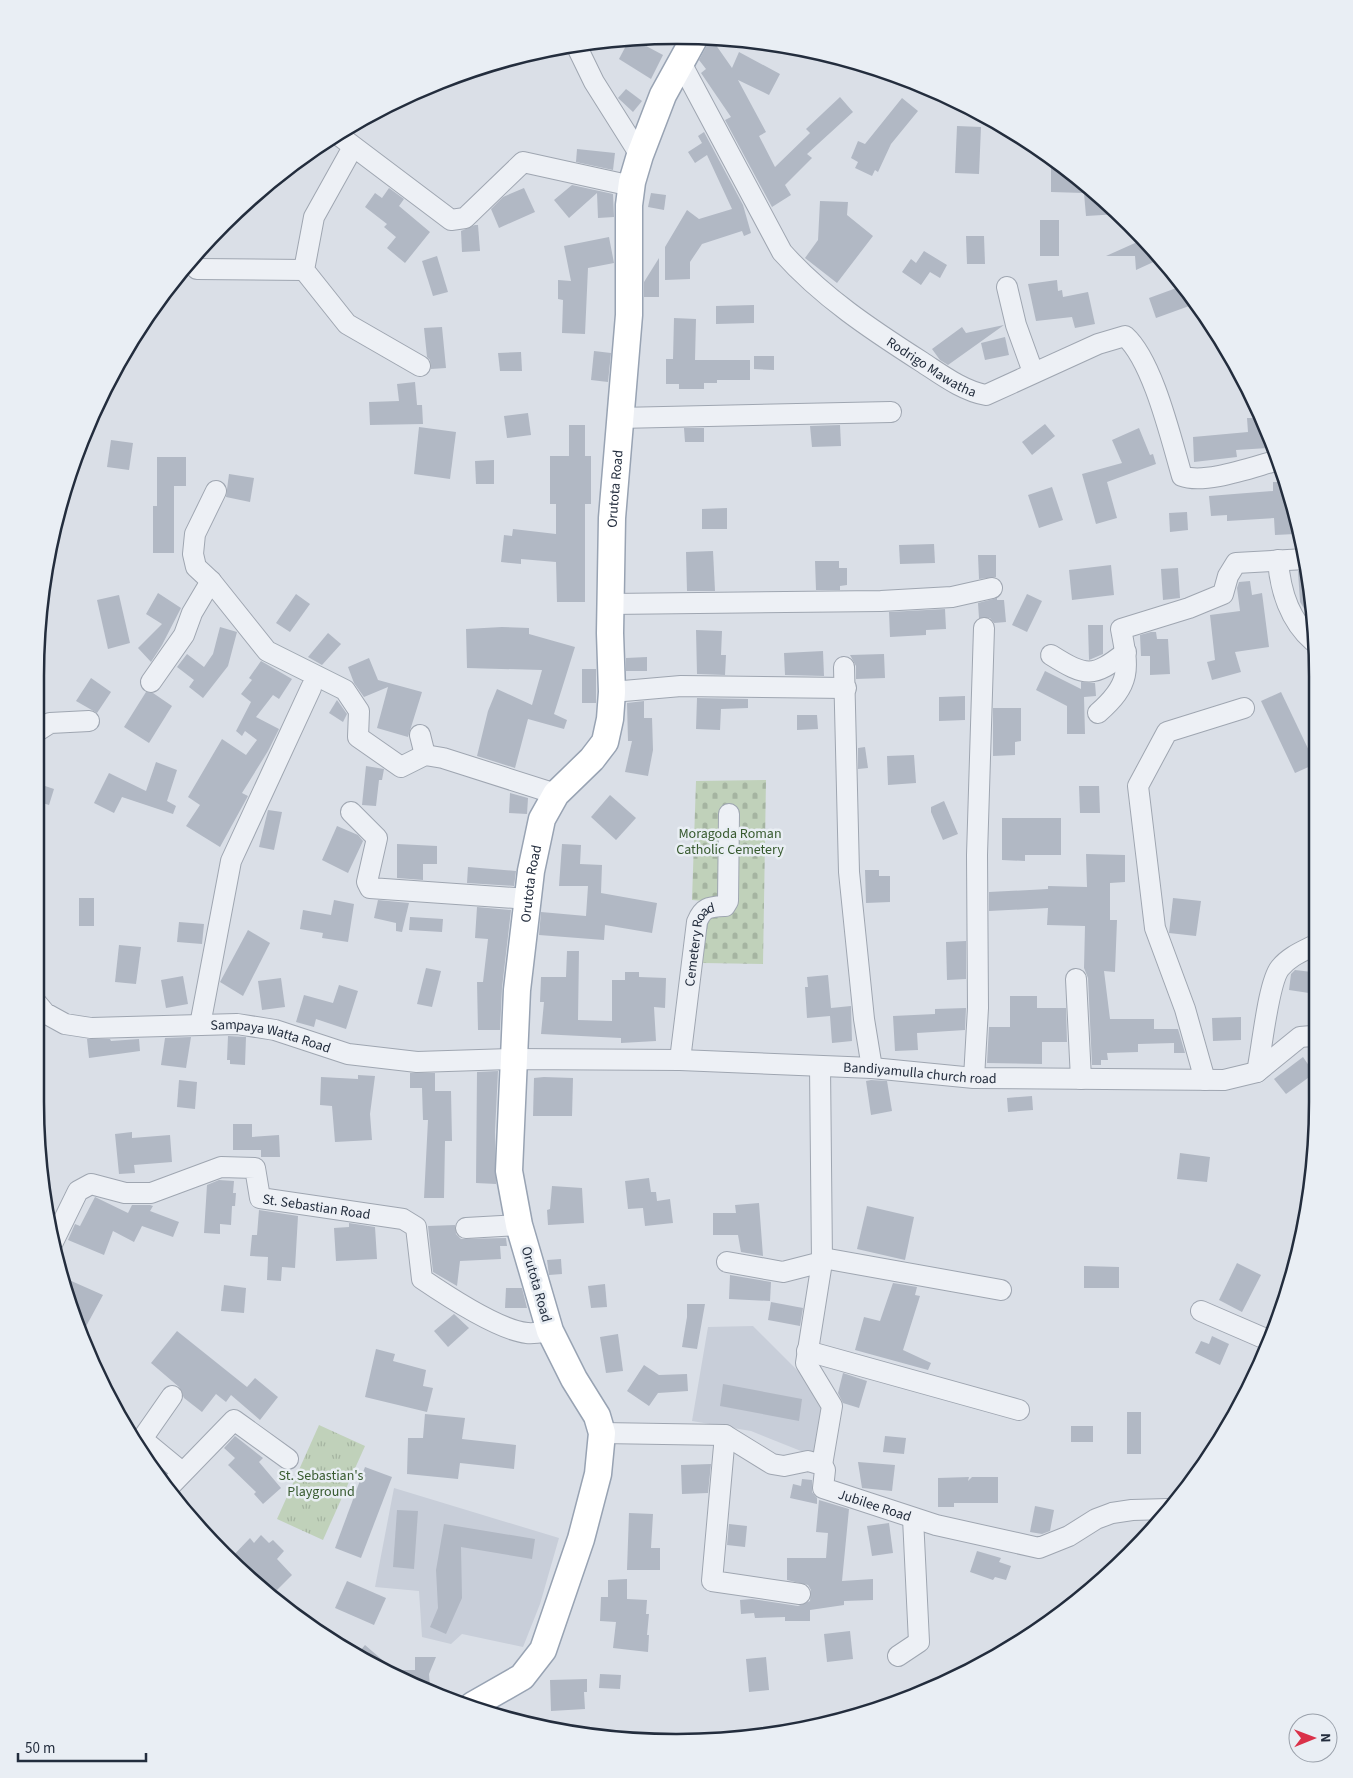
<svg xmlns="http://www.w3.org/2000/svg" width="1353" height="1778" font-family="'Source Sans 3',sans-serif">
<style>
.built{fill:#c8ced9}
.cemetery{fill:url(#cemetery-stones)}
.park{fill:url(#park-tufts)}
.building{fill:#b1b8c4}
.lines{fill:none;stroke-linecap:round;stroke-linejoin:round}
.minor-casing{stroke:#9fa6b1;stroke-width:22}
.major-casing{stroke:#98a3b3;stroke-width:29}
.minor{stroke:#edf0f5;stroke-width:20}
.major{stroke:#fff;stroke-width:26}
.labels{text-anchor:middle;stroke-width:5;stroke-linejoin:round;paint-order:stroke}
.street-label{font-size:14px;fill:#232d3d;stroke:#e9eef4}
.park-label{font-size:14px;fill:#375a2f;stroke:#e9eef4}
.rim{fill:none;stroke:#232d3d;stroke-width:2.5}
</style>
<defs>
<pattern id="cemetery-stones" width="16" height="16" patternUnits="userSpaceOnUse" patternTransform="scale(1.25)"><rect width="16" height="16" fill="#c0d1ba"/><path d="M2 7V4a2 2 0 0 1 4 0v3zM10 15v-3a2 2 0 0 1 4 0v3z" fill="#a5b4a1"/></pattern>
<pattern id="park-tufts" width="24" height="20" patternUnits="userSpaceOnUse" patternTransform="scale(1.25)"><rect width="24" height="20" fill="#c0d1ba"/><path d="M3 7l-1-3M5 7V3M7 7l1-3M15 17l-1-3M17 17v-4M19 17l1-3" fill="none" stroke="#a5b4a1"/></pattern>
</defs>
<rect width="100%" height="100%" fill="#dadfe7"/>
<g class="built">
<path d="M753 1326 830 1403 821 1459 751 1431 692 1421 708 1327Z"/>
<path d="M394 1488 559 1538 540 1604 523 1647 462 1634 451 1644 422 1637 419 1591 375 1587Z"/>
</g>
<path class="cemetery" d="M766 780 763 964 703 963 704 901 692 900 696 781Z"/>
<path class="park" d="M319 1425 365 1446 323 1540 277 1519Z"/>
<g class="building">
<path d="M711 38 732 68 739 52 780 74 769 95 738 80 766 132 759 136 775 167 810 133 806 129 840 97 853 112 807 154 812 158 785 185 791 195 772 207 725 120 731 117 701 73 706 69 699 60Z"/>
<path d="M633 39 663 55 651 79 619 59 629 40Z"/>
<path d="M626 89 642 101 633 112 618 98Z"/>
<path d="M902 98 918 111 891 144 878 172 875 170 872 176 855 168 858 162 851 158 858 141 865 144Z"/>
<path d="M957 126 981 127 979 174 955 173Z"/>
<path d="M704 132 743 205 751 233 744 236 742 231 702 244 690 262V279L665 280V247L687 210 699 219 732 209 707 155 695 163 688 152 702 143 698 136Z"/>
<path d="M577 149 615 153 613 170 576 162Z"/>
<path d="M1051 158 1071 175 1119 214 1086 216 1084 193 1051 192Z"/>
<path d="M572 185 613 194 614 217 598 218 597 193 569 218 554 200Z"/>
<path d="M389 188 404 199 399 206 430 232 405 263 387 248 396 237 384 227 387 224 365 207 375 193 382 198Z"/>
<path d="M524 188 535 212 499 228 491 209 503 197Z"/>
<path d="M651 193 666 195 664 210 648 207Z"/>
<path d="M820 201 848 202 847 215 873 236 837 283 805 258 818 240Z"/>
<rect x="1040" y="220" width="19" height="36"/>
<path d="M475 225H478L480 251 462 252 461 231Z"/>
<path d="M966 236H984L985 264H967Z"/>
<path d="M609 237 614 263 588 268 585 334 562 333 563 300 558 299V280L571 281 564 246Z"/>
<path d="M1144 239 1160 259 1136 270 1135 256H1106Z"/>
<path d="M924 251 947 265 940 278 930 272 921 285 902 272 911 259 916 263Z"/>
<path d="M437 256 448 292 433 296 422 261Z"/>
<path d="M659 258V297H644V282Z"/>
<path d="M1057 280 1058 291 1062 290 1063 297 1088 292 1095 324 1075 328 1072 317 1036 321 1028 284Z"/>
<path d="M1182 286 1192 305 1156 318 1149 298Z"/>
<path d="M754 305V323L716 324V306Z"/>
<path d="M674 318 696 319 695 360H750V380H717V383H704V389H679V384H666V359H673Z"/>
<path d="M1004 325 948 365 940 360 932 349 962 327 966 333Z"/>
<path d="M442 327 446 368 431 369 430 360 427 357 424 328Z"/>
<path d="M1005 337 1009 355 985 360 981 343Z"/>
<path d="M594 351 611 353 608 382 591 380Z"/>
<path d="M521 352 522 371H500L498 353Z"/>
<path d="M754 356H774V370L754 369Z"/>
<path d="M415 382 417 405H422L423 424 370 425 369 402 399 401 397 384Z"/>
<path d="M528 413 531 435 507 438 504 416Z"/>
<path d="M1247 418H1258L1268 437V448L1236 450 1237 457 1194 462 1193 437 1248 432Z"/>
<path d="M1045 424 1055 436 1032 455 1022 442Z"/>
<path d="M569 425H585V456H591V504H585V602H557L556 562 521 559V564L501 562 504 535 512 536 513 529 556 534V504H550V456H569Z"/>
<path d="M840 425 841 446 812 447 810 426Z"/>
<path d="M419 427 456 432 450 479 414 474Z"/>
<path d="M684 428H704V442H685Z"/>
<path d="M1139 428 1150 455 1153 454 1156 464 1107 482 1117 518 1096 524 1082 474 1122 463 1112 440Z"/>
<path d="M111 440 133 443 129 470 107 467Z"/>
<path d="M157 457H186V486H174V553H153V506H157Z"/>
<path d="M494 460V484H476L475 461Z"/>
<path d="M229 474 254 478 250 502 226 497Z"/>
<path d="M1273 482H1287L1294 514 1295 534 1275 535 1274 518 1227 521V515L1211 516 1209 496 1273 491Z"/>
<path d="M1052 487 1063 520 1039 528 1028 495Z"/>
<path d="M727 508V529H702V509Z"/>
<path d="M1187 512 1188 530 1170 532 1169 513Z"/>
<path d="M934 544 935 563 900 564 899 545Z"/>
<path d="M713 551 715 591H687L686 552Z"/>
<path d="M978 555H996V577L979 579Z"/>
<path d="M815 561H839V568H847V585L840 586V590H816Z"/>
<path d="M1111 565 1114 595 1072 600 1069 570Z"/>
<path d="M1178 568 1180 598 1163 600 1161 569Z"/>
<path d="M1307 570 1313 593V623L1300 602 1298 571Z"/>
<path d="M1250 581 1252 595 1262 593 1269 647 1235 652 1241 672 1212 680 1207 662 1215 660 1210 615 1240 611 1237 588 1239 582Z"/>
<path d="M158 593 181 608 162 645 151 662 138 648 162 624 146 614Z"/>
<path d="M296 594 310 604 290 632 276 623Z"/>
<path d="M1027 594 1042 601 1027 632 1012 625Z"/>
<path d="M119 595 130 643 108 649 97 600Z"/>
<path d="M997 598V600H1004L1006 622 994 623 990 618H979L978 603Z"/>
<path d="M945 609 946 629 926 630V635L890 637 889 612Z"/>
<path d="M1088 625H1103V654L1089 660Z"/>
<path d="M220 627 237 632 228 666 203 698 189 687 194 680 177 667 187 654 204 667 213 654Z"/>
<path d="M502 627 529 628V634L575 647 554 714 567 720 564 729 528 719 515 768 477 756 488 711 497 689 532 705 542 670 467 668 466 629Z"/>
<path d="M696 630 722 631 721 655H726L725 675 697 674Z"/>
<path d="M1151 632H1156L1157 639H1168L1170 674 1150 675V656H1141L1140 635Z"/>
<path d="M328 633 341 644 322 665 308 657Z"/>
<path d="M823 651 824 676 785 675 784 653Z"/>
<path d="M884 654 885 678 856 679V666L850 655Z"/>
<path d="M647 657V671H626V658Z"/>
<path d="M369 658 378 680 422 692 408 737 377 728 388 687 364 697 354 683 348 667Z"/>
<path d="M261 661 292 679 279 699 273 695 256 717 279 729 268 751 242 793 248 796 220 847 186 826 200 805 188 797 222 739 246 755 257 740 245 731 242 736 236 731 251 702 241 694 252 680 249 678Z"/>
<rect x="582" y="669" width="14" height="34"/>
<path d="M1045 671 1081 689V682L1095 683 1096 696 1084 697 1085 734H1067V706L1036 690Z"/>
<path d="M91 678 111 692 97 713 76 701Z"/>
<path d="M146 692 153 693 172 706 149 743 124 727Z"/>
<path d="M1281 692 1313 759V765L1295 773 1261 701Z"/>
<path d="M965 696V720L939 721V697Z"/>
<path d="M697 698 748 699V708L721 709 720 730 696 729Z"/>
<path d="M337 700 347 714 343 722 329 713Z"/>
<path d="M644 701V718H652L653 750 648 776 625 772 632 741H628L627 703Z"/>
<path d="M993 708H1021V741L1015 742V755L993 756Z"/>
<path d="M797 715H817L818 729 797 730Z"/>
<path d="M865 747 868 768 858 769V748Z"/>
<path d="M914 755 916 783 888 785 887 756Z"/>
<path d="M156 762 177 770 167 801 176 806 173 814 122 797 114 813 94 803 109 773 146 791Z"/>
<path d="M366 766 384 769 382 780H379L376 806 362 805Z"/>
<path d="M36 783 54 789 49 805 36 801Z"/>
<path d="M1079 786H1099L1100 813H1080Z"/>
<path d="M510 793 528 798 527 814 509 813Z"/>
<path d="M610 795 636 818 616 840 591 817Z"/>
<path d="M944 801 958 834 943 840 931 812V807Z"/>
<path d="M268 810 282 812 274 850 259 847Z"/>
<path d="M1002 818H1061V855H1025V861L1002 860Z"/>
<path d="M337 826 358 835 363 841 348 873 322 860Z"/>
<path d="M397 844 437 846V864H423V880L397 878Z"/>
<path d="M562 844 581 845 580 864 602 865 601 893 657 903 652 933 605 925 604 940 539 935 541 912 586 916 588 886H559Z"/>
<path d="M1086 854 1125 855V882L1110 883V920H1117L1115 972 1104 971 1110 1019H1154V1029H1178L1185 1053H1174V1043L1138 1044V1052L1107 1053 1108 1060H1101V1065H1092L1088 978 1084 968 1085 926 1047 925 1048 908 989 911V892L1048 889V886L1087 887Z"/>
<path d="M468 867 516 871 514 886 467 883Z"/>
<path d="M865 870H879V876H890V902L866 903Z"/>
<rect x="79" y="898" width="15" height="28"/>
<path d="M1173 898 1201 901 1196 936 1169 933Z"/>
<path d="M334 900 354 904 348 942 322 938 323 933 300 929 303 910 331 915Z"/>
<path d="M378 900 409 903 402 932 396 931V923L374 918Z"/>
<path d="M477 907 511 910 502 988 500 1030H478L477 982H483L488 939 475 938Z"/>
<path d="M410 917 443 919 442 932 409 930Z"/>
<path d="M179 922 204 924 202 944 177 942Z"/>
<path d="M248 930 270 943 243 996 220 982Z"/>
<path d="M966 941V979L947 980 946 942Z"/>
<path d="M119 945 141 947 136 984 115 982Z"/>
<path d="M567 951H579L578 1020 612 1021V980H625V972H639V977L666 978 665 1008 654 1007 656 1041 621 1043V1038L541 1034 544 1002H540L541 977H566Z"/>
<path d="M426 968 441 971 432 1007 417 1004Z"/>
<path d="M1295 970 1312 972 1309 993 1289 990 1291 974Z"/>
<path d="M828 975 831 1008 851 1006 852 1041 832 1043 830 1016 807 1018 805 987H808L807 977Z"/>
<path d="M183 976 188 1004 166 1008 161 980Z"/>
<path d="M281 978 285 1007 262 1010 258 981Z"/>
<path d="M339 985 358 991 346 1029 316 1019 314 1027 296 1022 304 995 333 1003Z"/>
<path d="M1010 996H1037V1008H1066L1067 1042H1042V1064L987 1063 989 1027H1010Z"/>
<path d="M966 1008 965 1030 917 1033 918 1050 895 1051 893 1016 935 1014V1009Z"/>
<path d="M1241 1017V1040L1213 1041 1212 1018Z"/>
<path d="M228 1036 246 1037 245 1065 230 1064V1060H227Z"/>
<path d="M191 1037 186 1068 161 1065 165 1038Z"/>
<path d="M87 1039H110L111 1041 139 1039 140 1051 89 1058Z"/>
<path d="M1303 1057 1312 1070V1075L1286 1094 1274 1079Z"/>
<path d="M498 1071 495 1132 496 1184 476 1183 477 1072Z"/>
<path d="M410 1073H435V1091H451L452 1141H445L444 1198H424L428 1120H423L422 1088H410Z"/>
<path d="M358 1075 375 1076 370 1114 372 1140 335 1142 332 1106 320 1105 321 1077 358 1079Z"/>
<path d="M544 1077 573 1078 572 1116H533L534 1078Z"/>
<path d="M179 1080 197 1082 195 1109 177 1107Z"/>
<path d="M871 1080 887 1081 892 1111 871 1115 866 1081Z"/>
<path d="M1032 1096 1033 1110 1008 1112 1007 1098Z"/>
<path d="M233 1124H252V1137L279 1135 280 1157H261V1150H233Z"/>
<path d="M132 1132V1138L170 1135 172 1162 134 1165 135 1173 119 1174 115 1134Z"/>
<path d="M1180 1153 1210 1157 1207 1182 1177 1179Z"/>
<path d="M649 1178 651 1192H656L657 1201 670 1199 673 1223 645 1226 643 1208 628 1209 625 1181Z"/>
<path d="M219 1180 234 1181 233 1193H236L235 1206H232L231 1225 220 1224V1234L204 1233 207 1185Z"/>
<path d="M552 1186 582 1188 584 1223 548 1225 547 1210 550 1209Z"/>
<path d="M95 1197 128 1213 132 1205H150L153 1206 150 1211 179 1222 173 1237 142 1226 134 1242 113 1231 104 1255 68 1240 75 1224 80 1226Z"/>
<path d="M759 1203 763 1256 741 1252 738 1235H713V1213H736L735 1205Z"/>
<path d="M867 1206 914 1217 905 1260 857 1249Z"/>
<path d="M259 1210 298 1216 295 1268 282 1267 281 1281 267 1280 268 1257 250 1256 252 1235H257Z"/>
<path d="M349 1223 375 1227 377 1259 336 1261 334 1228 349 1227Z"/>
<path d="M455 1225 456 1234 461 1239 506 1238 507 1246H500L501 1259 460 1261 457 1286 433 1272 428 1226Z"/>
<path d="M561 1259 562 1274 549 1275 547 1260Z"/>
<path d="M1237 1263 1261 1275 1242 1312 1219 1300Z"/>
<path d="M1084 1266 1119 1267V1288H1084Z"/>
<path d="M730 1275 771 1282 770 1301 729 1299Z"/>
<path d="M60 1276 103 1295 83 1332 68 1294Z"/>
<path d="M893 1283 917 1287 915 1295 920 1296 903 1350 931 1363 928 1370 855 1350 864 1317 880 1321Z"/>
<path d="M605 1284 607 1307 591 1308 588 1286Z"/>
<path d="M224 1285 246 1288 244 1313 221 1311Z"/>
<path d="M506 1288H522L527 1308H505Z"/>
<path d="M771 1302 803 1308 800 1326 768 1320Z"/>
<path d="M687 1304H705L697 1349 682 1347 687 1317Z"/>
<path d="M454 1314 469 1328 448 1347 434 1331Z"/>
<path d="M177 1331 247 1387 255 1378 278 1397 260 1420 231 1395 226 1402 216 1394 202 1412 184 1398 179 1387 151 1363Z"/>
<path d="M618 1334 623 1371 606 1373 600 1337Z"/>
<path d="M1212 1336 1229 1344 1220 1365 1195 1353 1201 1341 1209 1344Z"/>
<path d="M376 1349 395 1354 393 1361 426 1370 423 1386 433 1388 427 1412 365 1397Z"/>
<path d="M644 1365 659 1375 687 1374 688 1391 658 1393 649 1406 627 1391Z"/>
<path d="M843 1373 867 1381 859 1408 843 1403 838 1393Z"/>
<path d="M723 1384 802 1399 799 1421 720 1406Z"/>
<rect x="1127" y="1412" width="14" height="42"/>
<path d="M425 1414 465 1418 462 1439 516 1445 514 1469 460 1463 458 1479 407 1474 408 1438H423Z"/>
<rect x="1071" y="1426" width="22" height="16"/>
<path d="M235 1436 263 1458 259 1462 281 1488 263 1504 254 1494 256 1492 228 1465 235 1458 224 1448Z"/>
<path d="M885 1436 906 1438 904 1454 883 1452Z"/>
<path d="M858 1462 895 1465 892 1491 862 1488Z"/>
<path d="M711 1464 708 1493 682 1494 681 1465Z"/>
<path d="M365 1467 392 1477 361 1558 335 1548Z"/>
<path d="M969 1477 968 1481 972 1477H998V1503H954V1507H938V1478Z"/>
<path d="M802 1479 812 1480V1492L817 1498V1504L790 1498 793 1484 801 1486Z"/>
<path d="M819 1500 849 1509 842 1581 873 1579V1600L844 1601V1605L810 1610V1621H785V1617L755 1618 754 1613 741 1614 740 1600 752 1599 798 1606 810 1601 811 1590 808 1585 787 1580V1558H826L828 1533 816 1532Z"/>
<path d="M1035 1506 1054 1510 1050 1531 1042 1534 1030 1532Z"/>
<path d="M397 1510 418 1511 414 1569 393 1567Z"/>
<path d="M629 1513 653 1514 651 1548H660V1570H627Z"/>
<path d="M889 1523 893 1553 872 1556 867 1526Z"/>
<path d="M444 1524 535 1539 532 1559 461 1547 462 1598 446 1634 430 1627 438 1608 436 1570Z"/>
<path d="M729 1524 747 1526 745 1547 727 1545Z"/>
<path d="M261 1535 269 1543 273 1540 284 1551 277 1559 292 1575 274 1593 258 1578 256 1580 229 1560 250 1538 254 1543Z"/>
<path d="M977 1551 1001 1558 999 1562 1011 1566 1006 1580 995 1577 993 1580 970 1572Z"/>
<path d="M627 1579V1599L647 1600 646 1614H649L647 1635H649L648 1652 613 1648 616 1622 600 1621 601 1597H608V1580Z"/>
<path d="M347 1581 386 1598 374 1625 335 1608Z"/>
<path d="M850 1631 853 1659 827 1662 824 1634Z"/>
<path d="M365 1645 394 1670H415V1657H436L429 1674 430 1688 355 1657Z"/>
<path d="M766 1657 769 1690 749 1692 746 1659Z"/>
<path d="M600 1674 621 1675 620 1689 599 1688Z"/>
<path d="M587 1679V1692H584L585 1709 551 1711 550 1680Z"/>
</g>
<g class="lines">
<g class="minor-casing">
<g id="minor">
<path d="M576 45 594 82 640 155"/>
<path id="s1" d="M680 61 782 252C822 297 872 330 922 362 942 375 963 391 986 395L1098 344 1125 336C1153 361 1171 439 1182 476 1205 485 1255 466 1279 460"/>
<path d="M337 134 451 220 465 218 523 162 632 186"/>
<path d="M353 147 314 217 304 270 347 324 420 366"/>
<path d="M197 269 304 270"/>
<path d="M1007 287 1016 325 1033 372"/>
<path d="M619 418 891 412"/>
<path d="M216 491 195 534 193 554 196 567 211 581 267 651 345 690 359 711 358 737 401 767 425 755 443 758 556 794"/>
<path d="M1278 560C1280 590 1290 621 1313 641"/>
<path d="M610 604 881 601 952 597 992 588"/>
<path d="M1051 655C1086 677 1093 678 1126 652"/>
<path d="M844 667 849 872 864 1019 872 1068"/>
<path d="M151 682 184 635 192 613 211 581"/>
<path d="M612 692 681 686 846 688"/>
<path d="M1098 713C1131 684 1129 670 1121 629L1189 608 1223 594 1228 576 1236 563 1305 559"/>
<path d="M36 732 50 723 89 721"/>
<path d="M420 735 425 755"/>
<path d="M351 812 377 838 367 882 370 888 529 899"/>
<path d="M1076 979 1081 1079"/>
<path id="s2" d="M35 1001 45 1013 65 1024 91 1028 237 1024 275 1030 348 1054 417 1062 513 1059 680 1060 872 1068 974 1078 1224 1080 1257 1072 1300 1037 1312 1036"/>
<path d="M200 1025 231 861 311 688"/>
<path id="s3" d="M680 1060 697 922C703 907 709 907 725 906L728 901 729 814"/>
<path d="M1257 1072C1262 1049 1268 983 1280 968 1289 957 1301 952 1313 946"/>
<path d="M974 1078 978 1008 977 855 984 628"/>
<path d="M1205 1080 1185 1009 1155 928 1138 786 1167 732 1244 708"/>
<path d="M466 1228 519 1225"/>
<path id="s4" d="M53 1242 78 1191 91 1184 125 1193H151L221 1167 255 1168 260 1198 403 1219 416 1227 422 1279C447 1296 498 1330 527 1333 534 1334 543 1332 550 1331"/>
<path d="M823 1258 1001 1290"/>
<path d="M727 1262 783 1272 822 1262 820 1066"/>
<path d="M822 1262 806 1363 832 1406 822 1465"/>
<path d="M1201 1311 1268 1340"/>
<path d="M807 1351 1019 1410"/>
<path d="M172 1396 142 1439 182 1472"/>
<path id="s5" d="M602 1433 725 1435 772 1464 784 1466 808 1461 822 1465 825 1470 823 1488 936 1525 1039 1548 1069 1536 1096 1519 1112 1513 1132 1510 1168 1509"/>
<path d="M725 1435 712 1581 800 1594"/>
<path d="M170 1486 234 1420 288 1459"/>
<path d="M898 1656 919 1642 913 1518"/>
</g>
</g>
<g class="major-casing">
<g id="major">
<path id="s6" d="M473 1705 522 1677 543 1650 581 1539 598 1474 602 1433 597 1416 574 1379 550 1331 519 1225 509 1171 517 990 531 871 542 819 556 794 592 759 605 742 610 719 612 692 610 633 612 518 629 315V205L632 182 640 155 663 95 695 37"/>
</g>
</g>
<use href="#minor" class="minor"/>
<use href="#major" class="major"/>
</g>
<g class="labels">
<g class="street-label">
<text dy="5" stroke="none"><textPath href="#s1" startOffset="406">Rodrigo Mawatha</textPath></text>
<text dy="5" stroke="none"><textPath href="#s6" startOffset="1305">Orutota Road</textPath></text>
<text dy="5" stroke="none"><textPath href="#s6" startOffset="885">Orutota Road</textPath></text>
<text dy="5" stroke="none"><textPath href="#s3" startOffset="119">Cemetery Road</textPath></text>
<text dy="5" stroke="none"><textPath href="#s2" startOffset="246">Sampaya Watta Road</textPath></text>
<text dy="5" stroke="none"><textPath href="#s2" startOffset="899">Bandiyamulla church road</textPath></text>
<text dy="5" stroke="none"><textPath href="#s4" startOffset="329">St. Sebastian Road</textPath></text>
<text transform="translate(537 1284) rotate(74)" y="5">Orutota Road</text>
<text dy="5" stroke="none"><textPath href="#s5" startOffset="308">Jubilee Road</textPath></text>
</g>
<g class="park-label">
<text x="730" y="838">Moragoda Roman<tspan x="730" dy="16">Catholic Cemetery</tspan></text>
<text x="321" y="1480">St. Sebastian's<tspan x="321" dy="16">Playground</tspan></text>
</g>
</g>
<path d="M0 0H1353V1778H0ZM676 44H677A632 632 0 0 1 1309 676V1102A632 632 0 0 1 677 1734H676A632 632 0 0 1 44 1102V676A632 632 0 0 1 676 44Z" fill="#e9eef4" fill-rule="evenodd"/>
<path class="rim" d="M676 44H677A632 632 0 0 1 1309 676V1102A632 632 0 0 1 677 1734H676A632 632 0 0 1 44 1102V676A632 632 0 0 1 676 44Z"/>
<g transform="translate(1313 1738) rotate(89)"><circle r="24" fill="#e9eef4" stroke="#9aa1ab"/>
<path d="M0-4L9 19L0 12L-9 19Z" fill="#da3149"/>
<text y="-8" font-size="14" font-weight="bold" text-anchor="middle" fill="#232d3d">N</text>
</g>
<path d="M18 1753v8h128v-8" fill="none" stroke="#232d3d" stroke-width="2.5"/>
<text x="25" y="1753" font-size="15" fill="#232d3d" stroke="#e9eef4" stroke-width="4" paint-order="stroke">50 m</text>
</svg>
